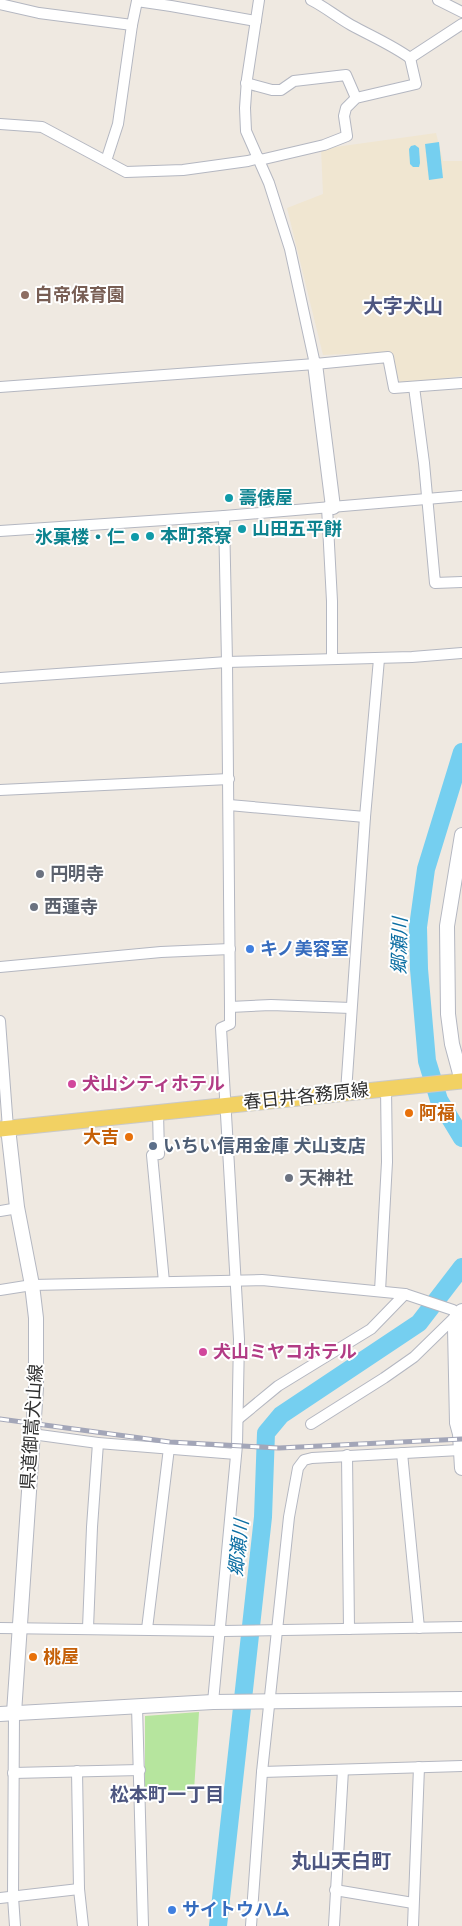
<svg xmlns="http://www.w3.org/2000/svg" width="462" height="1926" font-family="'Space Grotesk','Noto Sans JP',sans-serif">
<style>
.education{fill:#f0e6d1}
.park{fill:#b6e59e}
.water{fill:#75cff0}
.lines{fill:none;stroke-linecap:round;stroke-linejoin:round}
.river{stroke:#75cff0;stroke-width:18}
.street-casing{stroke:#b4b7c1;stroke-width:12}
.secondary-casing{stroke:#b4b7c1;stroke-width:16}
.primary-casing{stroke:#c9c9c9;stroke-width:17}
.street{stroke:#fff;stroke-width:10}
.secondary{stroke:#fff;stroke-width:14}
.primary{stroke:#f2d163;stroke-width:15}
.rail-casing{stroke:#a3a6b8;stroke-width:5}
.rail{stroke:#fff;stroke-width:3;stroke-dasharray:9;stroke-linecap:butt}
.education-dot{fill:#8d6e63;stroke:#fff;stroke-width:2}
.culture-dot{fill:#0f9aa8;stroke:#fff;stroke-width:2}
.worship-dot{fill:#6b7280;stroke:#fff;stroke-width:2}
.shop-dot{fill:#3f7fe0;stroke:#fff;stroke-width:2}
.hotel-dot{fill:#d1479c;stroke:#fff;stroke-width:2}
.food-dot{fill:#e8710a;stroke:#fff;stroke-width:2}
.service-dot{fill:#5c6f8a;stroke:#fff;stroke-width:2}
.labels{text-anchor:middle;stroke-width:4;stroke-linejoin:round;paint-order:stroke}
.education-label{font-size:18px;font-weight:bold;fill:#785e54;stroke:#fff;text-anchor:start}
.culture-label{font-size:18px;font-weight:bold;fill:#0d838f;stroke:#fff;text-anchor:start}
.worship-label{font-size:18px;font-weight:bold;fill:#5b616d;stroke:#fff;text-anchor:start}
.shop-label{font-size:18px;font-weight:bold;fill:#366cbe;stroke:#fff;text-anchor:start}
.hotel-label{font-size:18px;font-weight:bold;fill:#b23c85;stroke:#fff;text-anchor:start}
.street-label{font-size:18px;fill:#2e2e2e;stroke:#fff}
.food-label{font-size:18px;font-weight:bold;fill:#c56008;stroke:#fff;text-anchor:start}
.service-label{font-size:18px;font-weight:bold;fill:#4e5e75;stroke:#fff;text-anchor:start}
.water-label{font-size:19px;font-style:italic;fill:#0d6fa3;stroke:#fff}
.neighbourhood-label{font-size:19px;font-weight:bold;fill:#4d5680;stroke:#fff}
.quarter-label{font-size:20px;font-weight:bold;fill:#4d5680;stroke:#fff}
</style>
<rect width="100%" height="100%" fill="#efe9e1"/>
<path class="education" d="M436 133 443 161H462V376L400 384 390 352 323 355 287 208 323 194 321 149Z"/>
<path class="park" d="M199 1712 194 1791 145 1794V1716Z"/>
<g class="water">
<path d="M439 142 443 178 429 180 425 144Z"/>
<path d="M415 145 419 148 420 163 419 167H413L410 164 409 149 411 146Z"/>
</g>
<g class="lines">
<g class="river">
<path d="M462 752 426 869 418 927 419 969 427 1061 439 1100 462 1138"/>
<path d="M218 1926 263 1517 266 1433 281 1415 419 1323 462 1267"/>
</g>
<g class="street-casing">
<g id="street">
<path d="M259 0 247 79 245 108 246 131 269 183 290 249 315 364"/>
<path d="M311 0C325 7 337 17 351 25 371 36 392 45 410 58L462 24"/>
<path d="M438 0 462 12"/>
<path d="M0 4 39 13 132 25 137 1 171 6 256 21"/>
<path d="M246 83 272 90H281L294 81 346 75 356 98"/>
<path d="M0 124 42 127 126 172 183 170 248 161 259 158"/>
<path d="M260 160 324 145 347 136 344 116 346 108 356 98 416 84 410 58"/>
<path d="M106 161 118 124 132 25"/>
<path d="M0 387 315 364 388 357 394 388 462 383"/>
<path d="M414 387 424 463 435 583 462 582"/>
<path d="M327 507 332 601V659"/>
<path d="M0 531 224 516 462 496"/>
<path d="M0 678 227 662 412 657 462 653"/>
<path d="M0 790 229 779"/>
<path d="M229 805 365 817"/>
<path d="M0 967 161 952 230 949"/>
<path d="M230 1007 271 1005 351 1008"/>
<path d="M0 1021 8 1128"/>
<path d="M346 1092 365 817 379 659"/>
<path d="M158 1112 159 1154 152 1155 164 1282"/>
<path d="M0 1211 18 1208"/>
<path d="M0 1290 32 1285 262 1280 405 1294 453 1310 457 1315 414 1357 384 1378 311 1424"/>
<path d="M380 1291 387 1162 386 1088"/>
<path d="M238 1419 278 1386 371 1329 405 1294"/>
<path d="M32 1434 98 1443 236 1454"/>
<path d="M402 1453 419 1628"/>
<path d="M347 1455 349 1629"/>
<path d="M0 1628 223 1631 462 1627"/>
<path d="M88 1628 92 1527 98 1443"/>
<path d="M147 1629 169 1448"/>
<path d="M213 1702 237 1445 239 1339 221 1028 230 1024V1007L227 662 224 516"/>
<path d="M137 1706 143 1926"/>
<path d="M14 1713 13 1897 15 1926"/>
<path d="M77 1771 79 1889 83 1926"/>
<path d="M262 1772 462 1766"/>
<path d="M13 1773 140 1770"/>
<path d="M335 1890 413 1903"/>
<path d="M0 1898 79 1889"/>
<path d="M251 1926 262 1772 289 1517 298 1468 304 1460 312 1458 460 1450"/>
<path d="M334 1926 343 1770"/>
<path d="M413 1926 419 1767"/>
</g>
</g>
<g class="secondary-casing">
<g id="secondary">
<path d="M315 364 333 507"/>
<path d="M462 835 447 926 448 1014 452 1044 462 1081"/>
<path d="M8 1128 17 1207 32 1285 36 1318V1388L14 1713"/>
<path d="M462 1311 457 1315 455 1328 457 1423 460 1434 462 1468"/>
<path d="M0 1714 213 1702 462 1699"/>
</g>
</g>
<g class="primary-casing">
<path id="primary" d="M0 1129 462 1081"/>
</g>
<use href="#street" class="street"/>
<use href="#secondary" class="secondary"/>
<use href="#primary" class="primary"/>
<g class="rail-casing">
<path id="rail" d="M0 1419 170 1442 279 1448 462 1439"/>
</g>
<use href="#rail" class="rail"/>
</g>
<circle class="education-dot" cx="25" cy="295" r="5"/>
<g class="culture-dot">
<circle cx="229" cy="498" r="5"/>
<circle cx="242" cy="529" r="5"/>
<circle cx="150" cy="536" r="5"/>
<circle cx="135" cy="537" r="5"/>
</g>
<g class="worship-dot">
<circle cx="40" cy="874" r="5"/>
<circle cx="34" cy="907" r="5"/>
<circle cx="289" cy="1178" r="5"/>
</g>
<g class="shop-dot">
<circle cx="250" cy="949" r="5"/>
<circle cx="172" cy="1910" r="5"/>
</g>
<g class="hotel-dot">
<circle cx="72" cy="1084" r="5"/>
<circle cx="203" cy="1352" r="5"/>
</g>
<g class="food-dot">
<circle cx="409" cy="1113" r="5"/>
<circle cx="129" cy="1137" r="5"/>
<circle cx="33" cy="1657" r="5"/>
</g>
<circle class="service-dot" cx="153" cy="1146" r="5"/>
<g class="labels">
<g class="education-label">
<text x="35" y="301">白帝保育園</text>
</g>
<g class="culture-label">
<text x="239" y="504">壽俵屋</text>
<text x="252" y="535">山田五平餅</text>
<text x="160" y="542">本町茶寮</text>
<text x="125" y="543" text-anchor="end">氷菓楼・仁</text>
</g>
<g class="worship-label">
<text x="50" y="880">円明寺</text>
<text x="44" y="913">西蓮寺</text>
<text x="299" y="1184">天神社</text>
</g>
<g class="shop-label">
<text x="260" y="955">キノ美容室</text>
<text x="182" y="1916">サイトウハム</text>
</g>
<g class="hotel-label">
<text x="82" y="1090">犬山シティホテル</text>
<text x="213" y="1358">犬山ミヤコホテル</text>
</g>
<g class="street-label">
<text transform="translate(306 1096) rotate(-6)" y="6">春日井各務原線</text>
<text transform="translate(32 1427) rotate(-86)" y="6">県道御嵩犬山線</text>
</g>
<g class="food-label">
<text x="419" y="1119">阿福</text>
<text x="119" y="1143" text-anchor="end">大吉</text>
<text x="43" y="1663">桃屋</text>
</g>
<g class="service-label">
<text x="163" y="1152">いちい信用金庫 犬山支店</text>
</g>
<g class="water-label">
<text transform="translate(399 946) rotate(-89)" y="7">郷瀬川</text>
<text transform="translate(238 1548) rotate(-84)" y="7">郷瀬川</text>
</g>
<g class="neighbourhood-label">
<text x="167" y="1801">松本町一丁目</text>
</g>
<g class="quarter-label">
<text x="403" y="313">大字犬山</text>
<text x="341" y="1868">丸山天白町</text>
</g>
</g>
</svg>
